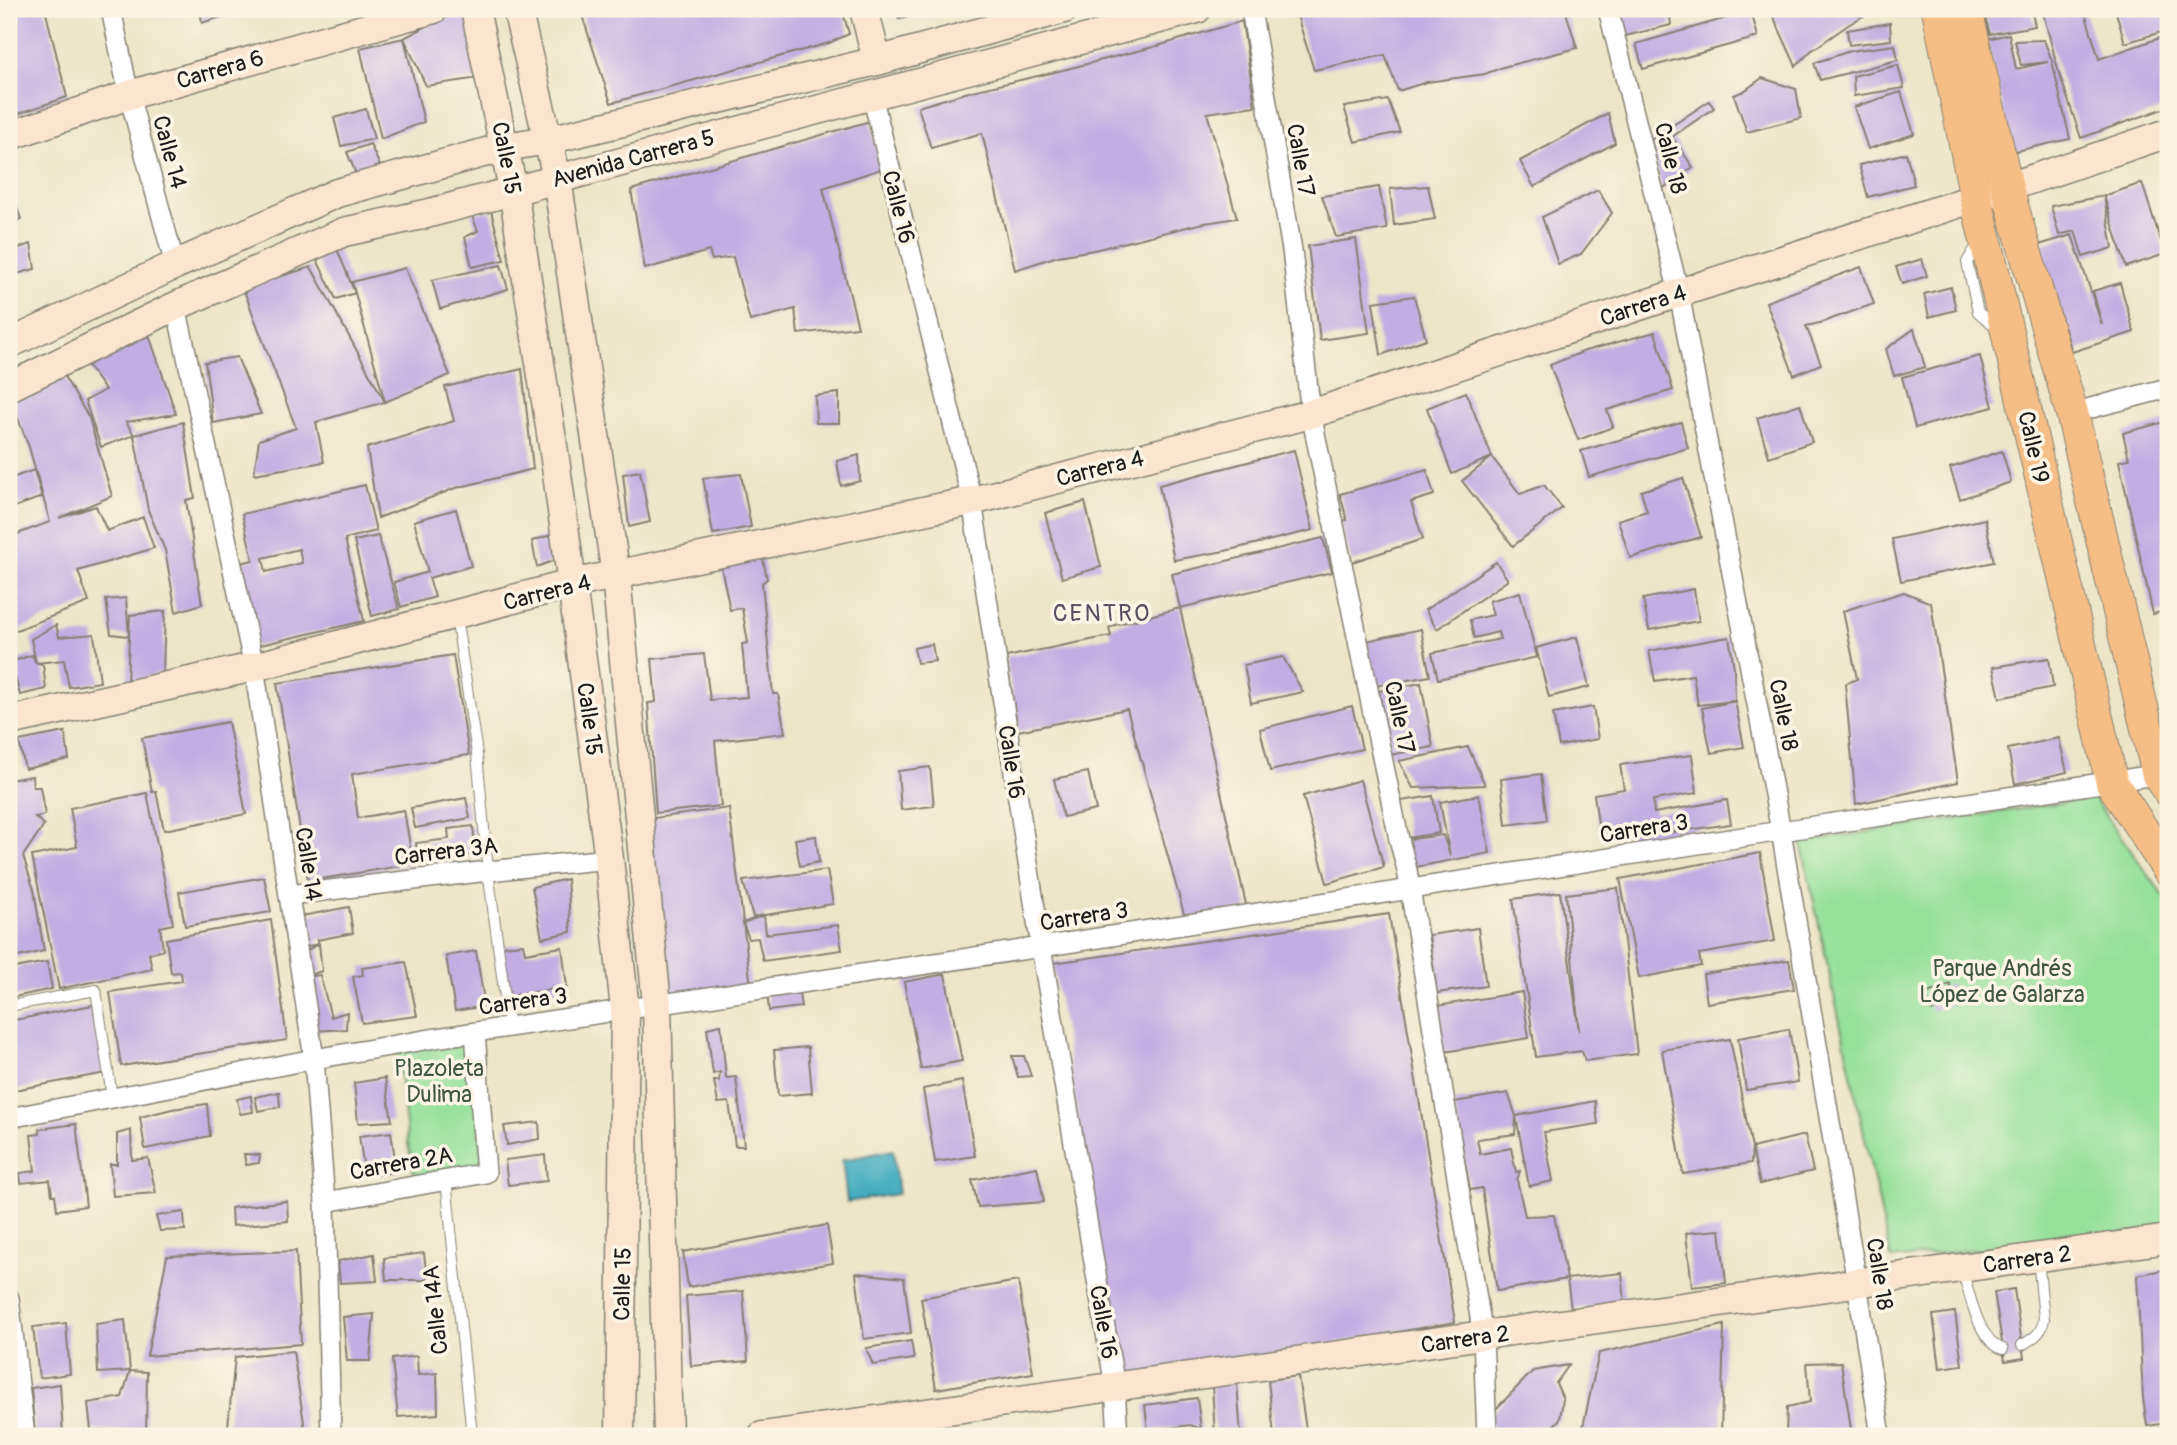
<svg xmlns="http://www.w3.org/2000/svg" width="2177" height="1445" font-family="Pangolin,sans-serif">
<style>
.green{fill:#95e09b;stroke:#587e5c;stroke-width:2}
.water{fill:#3daabd;stroke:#2c636c;stroke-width:2}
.building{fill:#c2aee2;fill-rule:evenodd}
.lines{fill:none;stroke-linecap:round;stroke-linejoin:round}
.lane-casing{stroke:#848072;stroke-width:12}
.street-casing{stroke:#848072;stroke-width:22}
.secondary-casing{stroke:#848072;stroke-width:31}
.primary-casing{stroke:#848072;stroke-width:34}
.lane{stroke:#fff;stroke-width:10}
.street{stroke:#fff;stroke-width:19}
.secondary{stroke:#fbe5cf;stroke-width:28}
.primary{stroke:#f6be87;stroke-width:32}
.labels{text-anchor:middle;stroke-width:7;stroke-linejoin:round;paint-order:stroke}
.street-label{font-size:23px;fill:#1c1c1c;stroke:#fcf5e5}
.park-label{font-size:23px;fill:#405742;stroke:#fcf5e5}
.neighbourhood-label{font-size:24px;letter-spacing:2px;fill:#564f61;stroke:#fcf5e5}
</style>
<rect width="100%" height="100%" fill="#fcf5e5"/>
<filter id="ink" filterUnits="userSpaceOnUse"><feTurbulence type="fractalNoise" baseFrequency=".0143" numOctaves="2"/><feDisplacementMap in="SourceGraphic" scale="14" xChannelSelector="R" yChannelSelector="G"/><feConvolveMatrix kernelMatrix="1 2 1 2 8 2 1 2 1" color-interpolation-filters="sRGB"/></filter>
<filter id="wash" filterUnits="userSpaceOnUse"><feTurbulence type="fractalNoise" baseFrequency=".00686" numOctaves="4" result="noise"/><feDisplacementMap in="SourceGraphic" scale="28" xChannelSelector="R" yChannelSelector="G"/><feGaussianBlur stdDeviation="1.57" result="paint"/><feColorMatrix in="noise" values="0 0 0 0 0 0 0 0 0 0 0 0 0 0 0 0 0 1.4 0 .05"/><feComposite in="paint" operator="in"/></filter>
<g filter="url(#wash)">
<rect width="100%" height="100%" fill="#ece5c7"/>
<g class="green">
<path d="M2093 798 2168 902V1228L1891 1259 1801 842Z"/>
<path d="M471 1033 483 1171 416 1182 408 1144 397 1045Z"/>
</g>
<path class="water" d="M893 1150 898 1194 847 1202 842 1160Z"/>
<g id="blocks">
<g class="building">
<path d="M9 9H45L67 97 12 116 11 109 9 110Z"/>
<path d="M200 9H246L202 23Z"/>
<path d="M460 9H470L492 76 426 86 404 38 424 122 381 139 360 48 404 38Z"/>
<path d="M580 9H842L849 34 829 43 611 103Z"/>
<path d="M895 9H932L899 19Z"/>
<path d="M1295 9H1565L1577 48 1503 67 1485 74 1427 82 1398 91 1385 55 1314 70Z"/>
<path d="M1614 9H1669L1671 25 1621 37Z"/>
<path d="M1770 9H1895L1865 15 1848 25 1811 51 1796 66Z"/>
<path d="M1983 9H2031L2035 26 1990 34Z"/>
<path d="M2042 9H2084L2099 59 2168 35V107L2081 138 2059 73Z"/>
<path d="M2115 9H2168V30L2125 43Z"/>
<path d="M1751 11 1758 37 1643 69 1636 44Z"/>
<path d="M1242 21 1255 106 1207 113 1237 218 1199 224 1094 250 1058 256 1015 270 982 133 931 148 918 107 972 91 1051 73 1161 45Z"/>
<path d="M1890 23 1891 40 1849 45 1847 30Z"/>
<path d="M2009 34 2016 69 2048 62 2021 65 2015 41 2044 40 2052 61 2070 139 2012 152 1987 39Z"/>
<path d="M1895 45 1898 60 1820 80 1814 63 1850 51Z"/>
<path d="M1898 65 1904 88 1854 96 1853 76Z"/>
<path d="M1762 78 1796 89 1801 118 1747 132 1734 95 1744 91Z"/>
<path d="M1901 92 1914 134 1868 149 1854 107Z"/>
<path d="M1388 100 1400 132 1355 142 1344 107Z"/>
<path d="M1709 101 1714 108 1672 137 1693 167 1662 189 1651 140Z"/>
<path d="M366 109 374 139 341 146 334 118Z"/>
<path d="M1608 113 1615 143 1534 187 1520 161Z"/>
<path d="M870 121 881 169 823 188 858 327 798 334 795 309 750 321 733 257 712 260 709 251 645 269 631 190Z"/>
<path d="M370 144 380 166 356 174 347 152Z"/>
<path d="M1906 153 1914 185 1868 197 1859 165Z"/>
<path d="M2142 183 2165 254 2126 267 2104 196Z"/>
<path d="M1428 186 1435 219 1394 225 1390 189Z"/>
<path d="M9 187 21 219 9 223Z"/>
<path d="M1379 187 1387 229 1336 237 1322 196Z"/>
<path d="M1598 190 1612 213 1581 254 1558 264 1542 217Z"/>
<path d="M2104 196 2113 248 2083 257 2075 231 2059 235 2051 206Z"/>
<path d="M491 211 504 260 472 267 465 237 478 231 471 213Z"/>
<path d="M2072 235 2102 325 2093 291 2120 283 2134 332 2072 352 2039 245Z"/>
<path d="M1356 239 1369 333 1320 340 1308 246Z"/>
<path d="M31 244 35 269 9 276V251Z"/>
<path d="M337 249 355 293 352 282 405 268 450 375 385 402 355 293 336 299 316 258Z"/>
<path d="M1922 259 1927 276 1902 284 1896 267Z"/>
<path d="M501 265 508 289 440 309 432 280Z"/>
<path d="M311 267 385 402 316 422 324 462 254 474 259 440 296 428 243 288Z"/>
<path d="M1861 267 1874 304 1820 323 1806 326 1821 364 1794 375 1766 302Z"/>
<path d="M1951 287 1956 310 1929 317 1924 294Z"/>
<path d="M1414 296 1426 339 1381 355 1373 302Z"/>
<path d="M1914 329 1925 367 1894 376 1886 349Z"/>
<path d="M1655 332 1673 390 1607 410 1613 427 1578 440 1550 365 1585 351Z"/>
<path d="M149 335 176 414 126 422 134 435 183 422 195 498 186 500 202 604 176 612 165 550 148 510 134 435 101 447 85 401 105 390 83 359 123 338 127 347Z"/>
<path d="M1980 356 1993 407 1915 428 1902 377Z"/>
<path d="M237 357 261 414 213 423 205 362Z"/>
<path d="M59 368 89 418 112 496 59 518 96 506 107 531 143 517 154 548 78 571 89 602 9 633V537L50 522 29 447 9 395Z"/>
<path d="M522 369 533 469 456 488 378 518 367 448 454 421 445 387Z"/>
<path d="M1466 392 1492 457 1520 494 1544 485 1562 508 1513 546 1462 481 1492 457 1452 474 1427 408Z"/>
<path d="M839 393V423H816L815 396Z"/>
<path d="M1800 404 1812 442 1769 457 1757 418Z"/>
<path d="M2168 421V610L2153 614 2119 461 2129 459 2123 433Z"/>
<path d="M1681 422 1688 448 1589 477 1581 451Z"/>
<path d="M1294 450 1313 530 1225 551 1174 560 1159 485Z"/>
<path d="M2002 451 2011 482 1960 499 1950 468Z"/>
<path d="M859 455 860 481 841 486 837 461Z"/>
<path d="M34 470 42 497 9 509V479Z"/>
<path d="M1427 470 1434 495 1411 502 1423 539 1352 562 1339 521 1347 520 1340 494Z"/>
<path d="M640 471 650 522 629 527 623 474Z"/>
<path d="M741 474 751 527 713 534 703 478Z"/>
<path d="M1683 478 1701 537 1630 558 1618 520 1647 511 1641 491Z"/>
<path d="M365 485 376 531 345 539 364 621 256 646 237 564 253 560 242 514ZM299 549 302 563 266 572 263 558Z"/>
<path d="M1085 502 1101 567 1062 578 1045 513Z"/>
<path d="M456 509 471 566 429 578 435 597 401 607 394 582 428 572 414 521Z"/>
<path d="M1985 519 1994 562 1901 581 1892 539Z"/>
<path d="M554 534 558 559 537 567 532 541Z"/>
<path d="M378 536 399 609 372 616 354 541Z"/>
<path d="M1323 538 1332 572 1180 608 1247 909 1185 918 1127 709 1018 731 1006 657 1111 636 1109 628 1115 625 1180 608 1172 574Z"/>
<path d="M763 559 767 579 762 583 773 694H778L785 733 715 741 721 806 656 813 648 703 656 702 652 659 704 654 710 700 747 697 742 644 748 643 742 608 730 610 721 567Z"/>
<path d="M1496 562 1508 580 1437 629 1425 610Z"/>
<path d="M1694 589 1699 621 1649 630 1643 599Z"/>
<path d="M1520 592 1537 657 1438 679 1432 653 1500 639 1498 632 1474 638 1470 620 1493 615 1489 601Z"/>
<path d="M1904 592 1931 603 1958 782 1856 804 1845 684 1857 679 1843 611Z"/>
<path d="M126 598 129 636 111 634 106 600Z"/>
<path d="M165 611 163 672 127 683 130 615Z"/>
<path d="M56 625 59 637 94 634 100 682 69 687 64 660 36 663 43 665 46 689 20 695 11 662 32 655 36 663 31 639Z"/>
<path d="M1421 629 1430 676 1375 686 1366 641Z"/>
<path d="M1577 637 1589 687 1549 697 1536 648Z"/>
<path d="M1729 637 1734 667 1735 701 1698 705 1693 675 1655 681 1649 651Z"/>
<path d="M932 644 935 661 917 663 914 648Z"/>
<path d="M453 655 469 755 352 774 358 818 404 810 413 864 308 881 277 683Z"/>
<path d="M1283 657 1303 692 1251 703 1244 665Z"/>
<path d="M2049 658 2053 687 2000 698 1993 667Z"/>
<path d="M1421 683 1433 747 1390 755 1379 691Z"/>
<path d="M1735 701 1744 747 1711 753 1702 708Z"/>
<path d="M1352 706 1362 749 1270 771 1260 729Z"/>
<path d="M1593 707 1598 739 1559 746 1553 714Z"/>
<path d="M228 722 246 814 164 830 156 791 152 792 142 738Z"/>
<path d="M65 732 69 759 25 769 19 741Z"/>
<path d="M2059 738 2067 772 2015 784 2008 749Z"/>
<path d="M1468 747 1485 785 1413 788 1399 761Z"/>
<path d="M1692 755 1697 793 1653 800 1654 813 1727 800 1731 824 1629 838V826L1599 831 1594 794 1624 789 1620 765Z"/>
<path d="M930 767 934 806 901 810 898 771Z"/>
<path d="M1088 772 1096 810 1063 817 1054 779Z"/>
<path d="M1541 774 1547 820 1506 825 1501 779Z"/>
<path d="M32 776 33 787H40L45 815 35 817 44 825 23 856 34 890 44 951 9 959V780Z"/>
<path d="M1360 780 1384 867 1327 883 1303 796Z"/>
<path d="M147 793 173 924 160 927 163 950 149 954 152 969 59 989 32 856 77 847 70 808Z"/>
<path d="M1479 795 1490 853 1410 868 1404 840 1443 835 1450 856 1440 802Z"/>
<path d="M1433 796 1439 833 1407 838 1401 801Z"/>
<path d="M466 798 470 818 415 828 411 808Z"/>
<path d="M729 808 751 987 662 1000 646 819Z"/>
<path d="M473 826 476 854 418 862 416 843 449 839 448 829Z"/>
<path d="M816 836 819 862 800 866 795 839Z"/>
<path d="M1760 853 1775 941 1699 954 1701 966 1639 978 1620 879Z"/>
<path d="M827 870 833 904 753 917 743 881Z"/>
<path d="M264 877 271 912 185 926 179 892Z"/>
<path d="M567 879 571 932 542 938 532 887Z"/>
<path d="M1618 888 1637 1054 1585 1061 1582 1051 1536 1057 1513 899 1560 892 1579 1031 1566 894Z"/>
<path d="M349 907 353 933 317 940 319 944 304 947 297 917Z"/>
<path d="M1389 914 1455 1322 1121 1380 1053 963Z"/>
<path d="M764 915 766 934 838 925 842 950 763 961 758 938 749 939 743 923Z"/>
<path d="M271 920 287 1040 121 1066 110 992 182 981 181 972 171 973 166 939Z"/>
<path d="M1478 928 1486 986 1437 993 1429 935Z"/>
<path d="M319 944 322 971 303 977 320 975 331 1017 347 1012 346 1029 314 1031 303 977V952Z"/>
<path d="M523 944 525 953 562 947 567 987 510 996 502 946Z"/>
<path d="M476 951 485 1006 455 1011 446 956Z"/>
<path d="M1789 960 1794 989 1707 1003 1703 974Z"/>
<path d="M47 962 52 989 9 998V969Z"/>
<path d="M406 962 417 1016 362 1023 353 977 363 975 362 968Z"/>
<path d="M945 974 962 1061 921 1069 904 982Z"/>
<path d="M1950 984 1956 1002 1932 1011 1925 994Z"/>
<path d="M798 987 801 1007 769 1011 767 991Z"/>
<path d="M1522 992 1529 1038 1444 1052 1437 1006Z"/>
<path d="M93 1005 106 1073 9 1091V1021Z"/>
<path d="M721 1025 726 1078 736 1077 744 1146H735L729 1102 718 1103 714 1081H719L720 1072 713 1074 707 1028Z"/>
<path d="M1789 1029 1798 1082 1746 1090 1738 1038Z"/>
<path d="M1730 1039 1752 1148 1751 1163 1683 1174 1662 1050Z"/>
<path d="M808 1047 812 1093 778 1096 774 1050Z"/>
<path d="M1012 1056H1024L1031 1076 1018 1077Z"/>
<path d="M385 1078 392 1121 358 1123 354 1083Z"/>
<path d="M962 1081 975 1156 935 1162 923 1089Z"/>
<path d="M279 1092 280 1107 258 1111 255 1097Z"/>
<path d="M1508 1093 1516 1116 1595 1101 1598 1124 1544 1132 1553 1181 1529 1186 1516 1116 1515 1134 1477 1139 1480 1154 1511 1148 1516 1172 1520 1171 1517 1180 1525 1216 1554 1215 1567 1279 1622 1273 1625 1303 1571 1309 1567 1279 1497 1291 1482 1188 1470 1190 1454 1102Z"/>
<path d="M251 1096 253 1112 240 1114 237 1099Z"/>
<path d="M207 1104 210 1136 145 1149 140 1117 172 1109Z"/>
<path d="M539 1122 540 1139 507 1145 504 1126Z"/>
<path d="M76 1124 86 1206 57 1210 55 1195H52L50 1180 21 1183 20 1173 35 1171 31 1135 40 1134 39 1129Z"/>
<path d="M131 1130 132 1160 148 1158 156 1193 113 1196 110 1164H117V1134Z"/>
<path d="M391 1132 397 1172 365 1176 359 1136Z"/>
<path d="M1805 1135 1813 1171 1760 1184 1752 1148Z"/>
<path d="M244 1154 260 1155 259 1163 246 1165Z"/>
<path d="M545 1155 547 1181 508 1185 505 1160Z"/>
<path d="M1037 1167 1044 1202 978 1207 972 1180Z"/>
<path d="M287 1201 288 1221 232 1226 231 1208Z"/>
<path d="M184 1212 185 1230 160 1231 156 1216Z"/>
<path d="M827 1225 833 1263 688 1287 683 1252Z"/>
<path d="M1720 1230 1726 1283 1692 1287 1686 1233Z"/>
<path d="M296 1251 301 1344 147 1356 167 1256Z"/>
<path d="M424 1253 427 1280H386L384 1258Z"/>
<path d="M374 1254 377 1281 340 1283 338 1261Z"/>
<path d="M2168 1269V1423L2147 1426 2143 1398 2137 1275Z"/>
<path d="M856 1273 904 1278 911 1333 864 1339Z"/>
<path d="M1018 1281 1033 1373 936 1389 921 1298Z"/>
<path d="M2014 1289 2024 1358 2005 1361 1994 1292Z"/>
<path d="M743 1291 748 1361 691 1366 686 1296Z"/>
<path d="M1955 1312 1962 1365 1940 1368 1933 1315Z"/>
<path d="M374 1314 370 1361H347L343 1317Z"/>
<path d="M125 1320 130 1371 147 1372 146 1436H120L121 1431 91 1430 88 1403 122 1397 130 1371 98 1373 96 1324Z"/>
<path d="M66 1323 70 1374 39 1378 33 1327Z"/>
<path d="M1724 1325 1721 1436H1581L1599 1353Z"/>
<path d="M911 1341 914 1359 873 1365 866 1348Z"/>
<path d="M293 1351 306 1436H227L235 1357Z"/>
<path d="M417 1356 418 1375 437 1373 438 1414 398 1417 392 1359Z"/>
<path d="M1841 1362 1852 1436H1786L1787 1407 1810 1402 1807 1363Z"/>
<path d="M1569 1365 1556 1383 1563 1399 1560 1419 1544 1436H1495L1489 1416 1533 1371Z"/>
<path d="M1298 1376 1307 1436H1274L1268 1380Z"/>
<path d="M1237 1383 1241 1436H1215L1212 1385Z"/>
<path d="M60 1384 63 1436H35L31 1388Z"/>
<path d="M1197 1398 1201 1429 1190 1425 1148 1431 1145 1405Z"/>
</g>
</g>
</g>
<g filter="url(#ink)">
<use href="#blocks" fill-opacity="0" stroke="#848072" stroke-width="2"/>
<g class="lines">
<g class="lane-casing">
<g id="lane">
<path d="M1979 243 1967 262 1978 312 1996 327"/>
<path d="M456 616 477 754 488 871 509 1028"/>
<path d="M9 1006 96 990 112 1097"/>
<path d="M446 1180 472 1436"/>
<path d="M1962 1269C1969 1291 1978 1342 2003 1349"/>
<path d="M2022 1345C2034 1338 2042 1333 2044 1319L2038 1258"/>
</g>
</g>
<g class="street-casing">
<g id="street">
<path d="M111 9 129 95 175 265"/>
<path d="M1251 9 1292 250 1311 414 1399 839 1407 870 1483 1336 1487 1436"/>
<path d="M1608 9 1679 293 1781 831 1857 1283 1881 1436"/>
<path d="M872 95 972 501 1041 947 1115 1387 1118 1436"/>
<path d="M176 306 254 667 314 1059 325 1202 331 1436"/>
<path d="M2072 413 2168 388"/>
<path d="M289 895 488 871 609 859"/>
<path d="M9 1118 314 1059 436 1038 1041 947 1781 831 2168 773"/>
<path d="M325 1202 486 1173 475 1033"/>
<path d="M9 1298 25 1436"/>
</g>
</g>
<g class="secondary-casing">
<g id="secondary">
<path d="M475 9 513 190 555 459 609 859 625 1010 620 1436"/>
<path d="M517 9 557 178 616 576 657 1005 668 1436"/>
<path d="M864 9 877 61"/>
<path d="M9 136 129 95 434 9"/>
<path d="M9 344 175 265 337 193 505 147 548 140 877 61 1064 9"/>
<path d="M9 387 176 306 344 232 426 214 1197 9"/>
<path d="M9 721 254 667 571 584 972 501 1311 414 1679 293 1976 198 2168 133"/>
<path d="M762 1436 2168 1239"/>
</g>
</g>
<g class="primary-casing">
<g id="primary">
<path d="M1938 9 1976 198 2112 783 2168 869"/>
<path d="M1966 9 2007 188 2072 413 2158 775 2168 790"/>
</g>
</g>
<use href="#lane" class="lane"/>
<use href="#street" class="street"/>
<use href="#secondary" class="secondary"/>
<use href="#primary" class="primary"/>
</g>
</g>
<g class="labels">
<g class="street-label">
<text transform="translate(220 69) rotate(-16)" y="8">Carrera 6</text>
<text transform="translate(170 152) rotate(75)" y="8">Calle 14</text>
<text transform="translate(507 158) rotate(79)" y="8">Calle 15</text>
<text transform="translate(633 158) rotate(-15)" y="8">Avenida Carrera 5</text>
<text transform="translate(1671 158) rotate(76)" y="8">Calle 18</text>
<text transform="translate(1301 160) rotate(80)" y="8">Calle 17</text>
<text transform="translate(899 207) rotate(76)" y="8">Calle 16</text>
<text transform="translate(1643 305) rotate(-18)" y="8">Carrera 4</text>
<text transform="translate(2034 447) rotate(77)" y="8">Calle 19</text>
<text transform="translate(1100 468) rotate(-14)" y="8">Carrera 4</text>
<text transform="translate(547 592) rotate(-14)" y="8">Carrera 4</text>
<text transform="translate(1784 715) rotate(79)" y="8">Calle 18</text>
<text transform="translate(1400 717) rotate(78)" y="8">Calle 17</text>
<text transform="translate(590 719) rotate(82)" y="8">Calle 15</text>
<text transform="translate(1012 762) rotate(81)" y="8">Calle 16</text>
<text transform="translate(1644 828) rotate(-9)" y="8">Carrera 3</text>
<text transform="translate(446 851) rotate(-7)" y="8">Carrera 3A</text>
<text transform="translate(309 864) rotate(81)" y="8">Calle 14</text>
<text transform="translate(1084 916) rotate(-9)" y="8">Carrera 3</text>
<text transform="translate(523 1001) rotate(-8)" y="8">Carrera 3</text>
<text transform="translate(401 1163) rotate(-10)" y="8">Carrera 2A</text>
<text transform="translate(2027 1259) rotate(-8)" y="8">Carrera 2</text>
<text transform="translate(1880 1274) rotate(81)" y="8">Calle 18</text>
<text transform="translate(622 1284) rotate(-89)" y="8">Calle 15</text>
<text transform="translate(435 1310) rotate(-96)" y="8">Calle 14A</text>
<text transform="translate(1104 1322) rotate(80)" y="8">Calle 16</text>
<text transform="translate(1465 1339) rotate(-8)" y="8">Carrera 2</text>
</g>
<g class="park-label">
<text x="2002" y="976">Parque Andrés<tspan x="2002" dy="26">López de Galarza</tspan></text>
<text x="439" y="1076">Plazoleta<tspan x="439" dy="26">Dulima</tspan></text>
</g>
<g class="neighbourhood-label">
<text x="1102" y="621">CENTRO</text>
</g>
</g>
<rect width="2177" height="1445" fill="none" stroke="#fcf5e5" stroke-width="35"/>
</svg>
